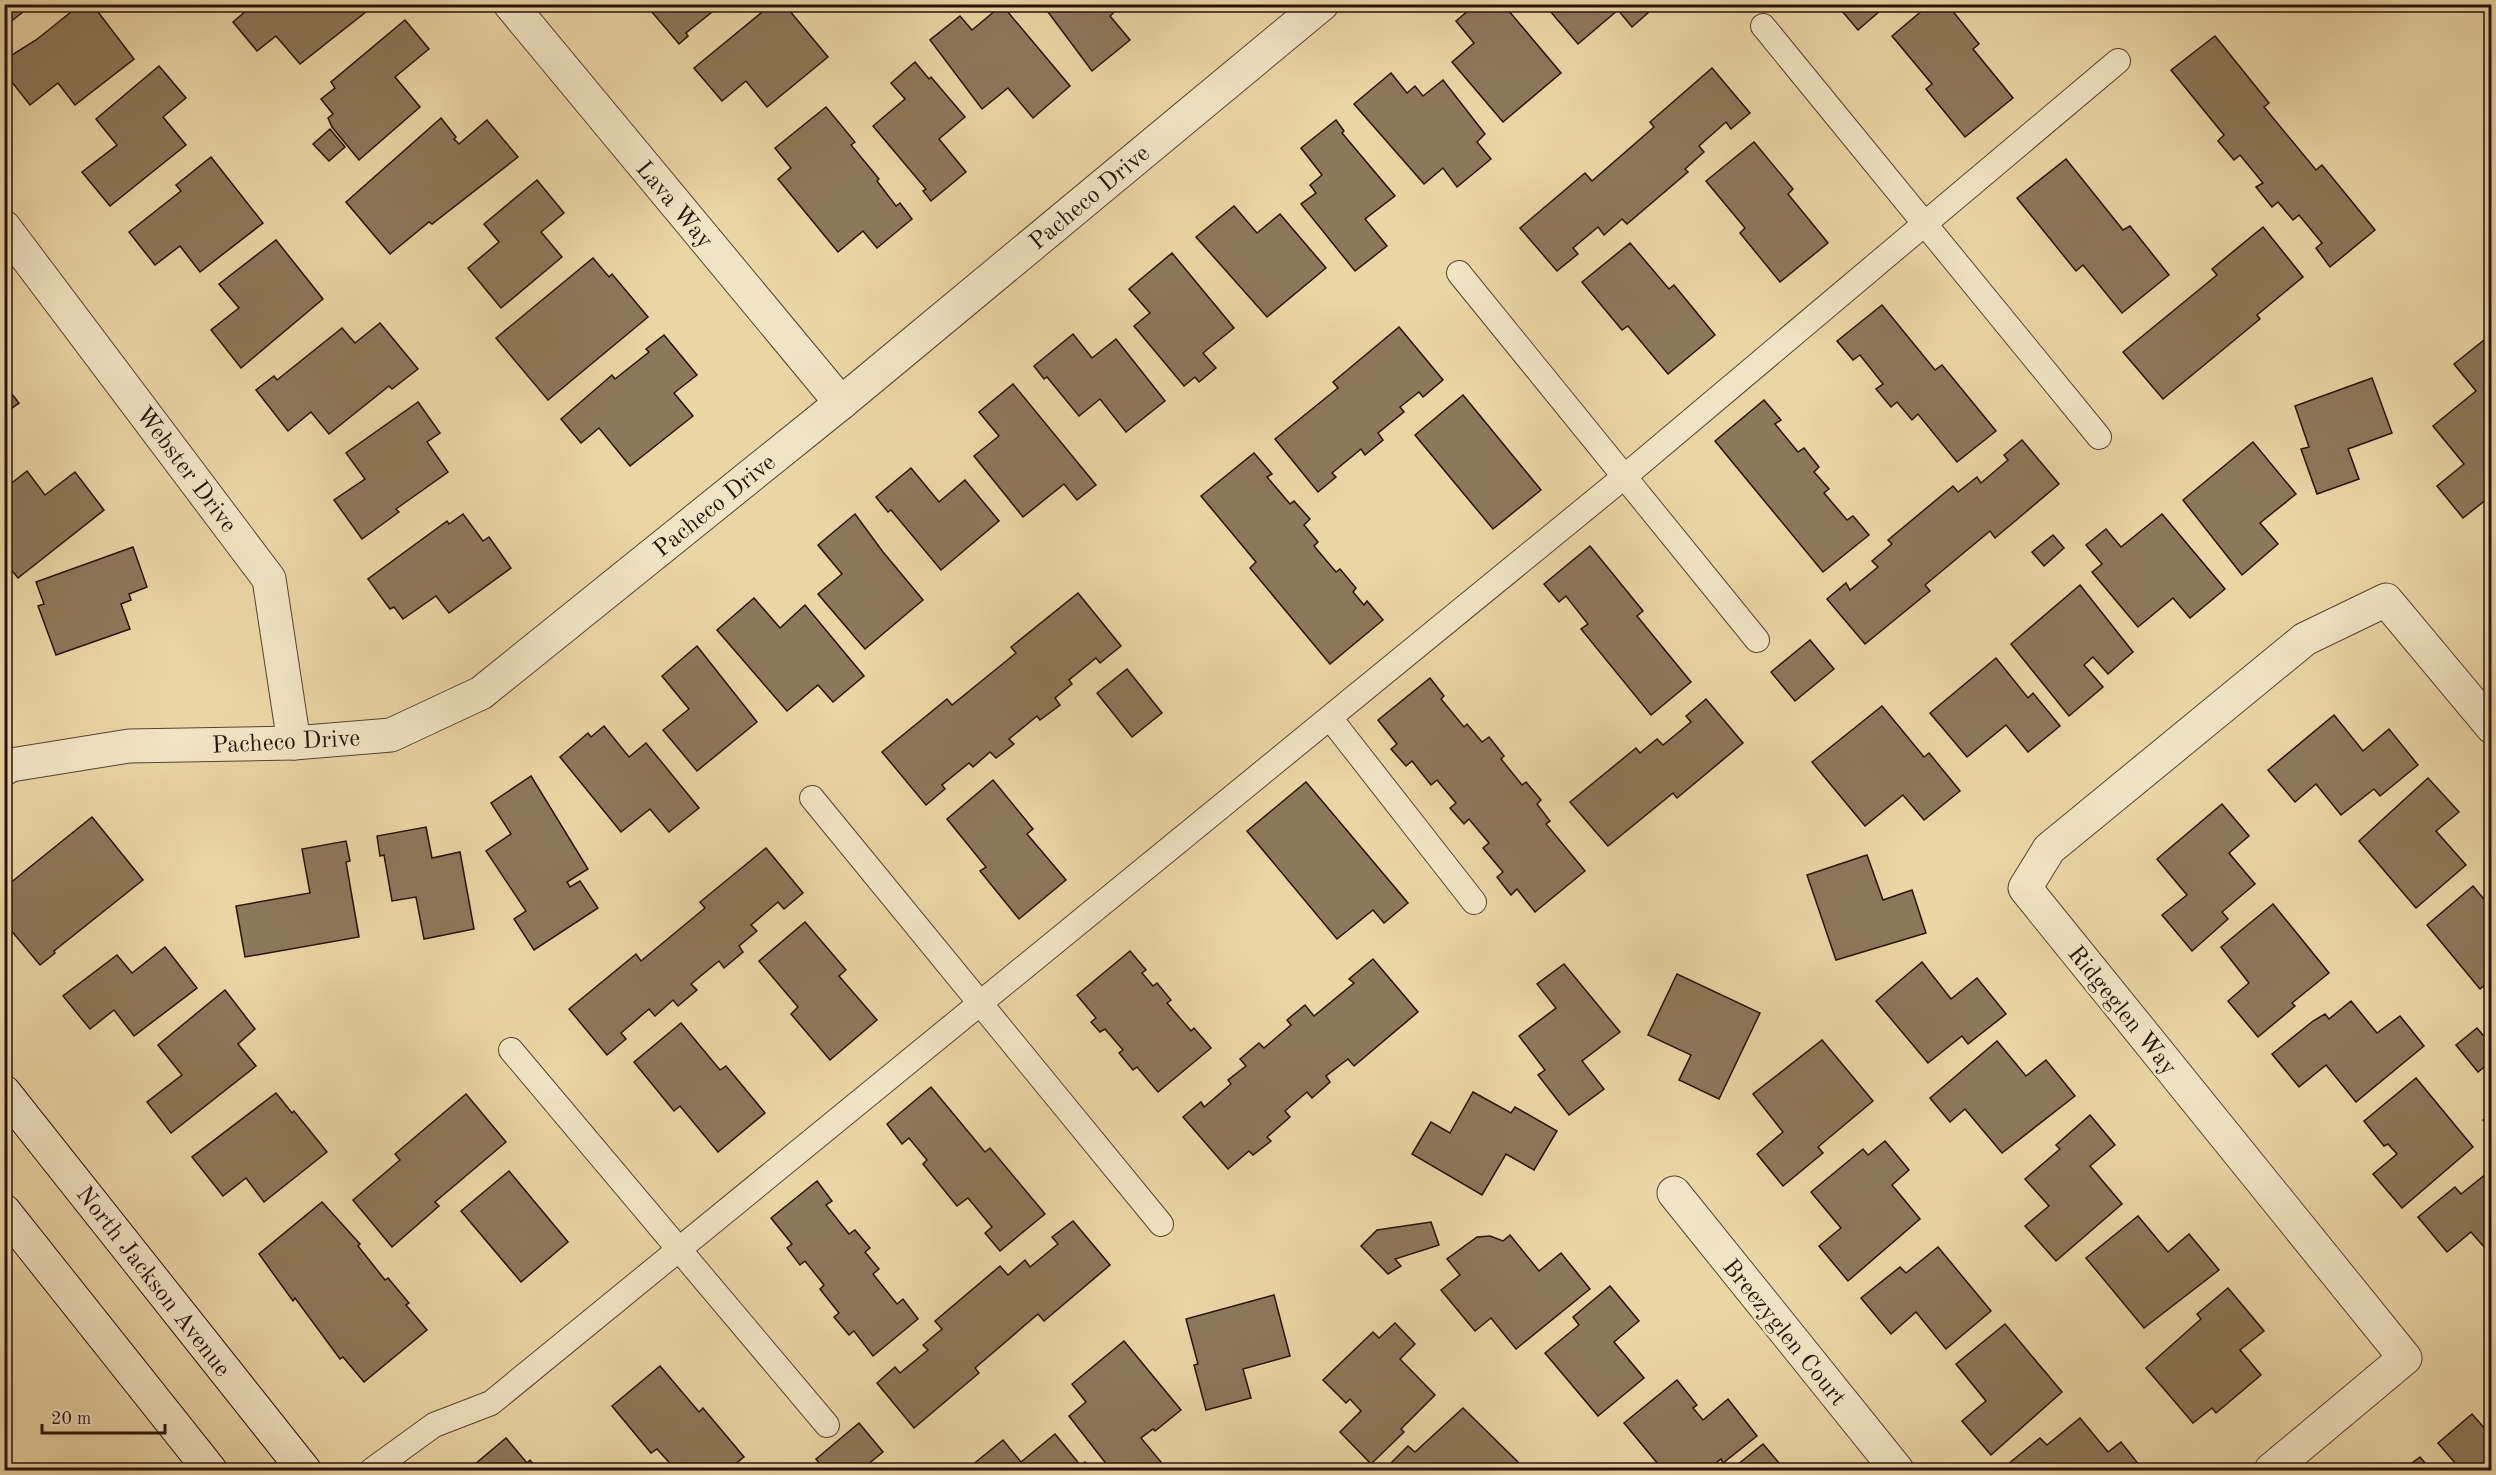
<svg xmlns="http://www.w3.org/2000/svg" width="2496" height="1475" font-family="'Old Standard TT',serif">
<style>
.building{fill:#8d785a;stroke:#281309;stroke-width:1.5}
.lines{fill:none;stroke-linecap:round;stroke-linejoin:round}
.service-casing{stroke:#584430;stroke-width:26}
.minor-casing{stroke:#584430;stroke-width:35}
.secondary-casing{stroke:#281309;stroke-width:35}
.service{stroke:#f1e4c4;stroke-width:24}
.minor{stroke:#f1e4c4;stroke-width:33}
.secondary{stroke:#f1e4c4;stroke-width:33}
.labels{text-anchor:middle;stroke-width:5;stroke-linejoin:round;paint-order:stroke}
.street-label{font-size:24px;fill:#281309;stroke:#f1e4c4}
</style>
<rect width="100%" height="100%" fill="#ead5a5"/>
<filter id="stains"><feTurbulence type="fractalNoise" baseFrequency=".00333" numOctaves="4"/><feColorMatrix values="0 0 0 0 .2 0 0 0 0 .09 0 0 0 0 .02 0 0 0 .5 -.17"/></filter>
<radialGradient id="worn" r=".72"><stop offset=".6" stop-color="#630" stop-opacity="0"/><stop offset="1" stop-color="#630" stop-opacity=".3"/></radialGradient>
<g class="building">
<path d="M4 4H33L4 27Z"/>
<path d="M81 4H92L134 59 75 105 58 83 30 105 4 72V60L36 40Z"/>
<path d="M254 4H376L300 64 276 36 257 51 233 22Z"/>
<path d="M722 4 686 33 688 36 679 44 646 5Z"/>
<path d="M772 4H784L828 57 767 107 746 81 722 101 694 68Z"/>
<path d="M1042 4H1123L1110 16 1130 40 1092 71Z"/>
<path d="M1476 4H1503L1561 73 1503 122 1452 62 1474 43 1456 21Z"/>
<path d="M1544 4H1641L1648 13 1632 27 1618 10 1578 44Z"/>
<path d="M1836 4H1888L1858 30Z"/>
<path d="M1930 4H1947L1979 44 1973 49 2013 98 1965 137 1926 89 1932 84 1892 36Z"/>
<path d="M2109 4H2125L2115 12Z"/>
<path d="M1002 5 1070 86 1033 118 1008 88 982 109 930 40 960 16 972 30Z"/>
<path d="M405 20 429 49 395 77 420 107 359 160 332 127 328 118 333 114 321 99 335 88 331 82Z"/>
<path d="M2215 36 2269 103 2264 107 2316 170 2322 165 2375 230 2330 267 2316 248 2322 243 2299 215 2293 220 2278 202 2272 207 2256 187 2263 183 2240 155 2234 160 2218 141 2224 135 2171 70Z"/>
<path d="M915 62 929 79 931 77 965 117 939 139 966 172 931 201 923 191 926 189 873 126 905 99 891 83Z"/>
<path d="M159 66 186 98 163 117 186 145 110 206 82 172 117 145 96 119Z"/>
<path d="M1712 68 1750 113 1731 129 1726 122 1699 146 1704 152 1685 169 1688 172 1627 224 1622 219 1604 235 1598 227 1573 248 1578 254 1557 271 1520 228 1585 173 1592 181 1654 127 1650 122Z"/>
<path d="M1391 73 1407 93 1415 86 1423 96 1443 80 1485 134 1477 142 1491 159 1457 187 1443 168 1424 184 1354 104Z"/>
<path d="M826 107 855 142 851 145 879 179 877 181 896 206 900 203 912 219 877 248 863 231 838 252 778 179 791 168 775 148Z"/>
<path d="M441 118 456 137 454 139 459 144 487 120 518 157 432 224 429 222 390 254 346 202Z"/>
<path d="M1336 120 1344 131 1342 133 1395 196 1365 219 1387 246 1355 271 1301 204 1316 193 1310 185 1322 175 1301 148Z"/>
<path d="M330 129 345 147 329 161 313 144Z"/>
<path d="M1754 142 1793 189 1788 194 1828 243 1780 282 1740 233 1745 228 1706 181Z"/>
<path d="M211 157 263 223 200 272 180 246 155 265 129 232 181 191 176 185Z"/>
<path d="M2066 159 2123 230 2130 226 2169 275 2122 313 2083 265 2076 271 2017 198Z"/>
<path d="M537 180 564 213 541 232 562 257 501 308 468 268 499 242 484 224Z"/>
<path d="M1234 206 1257 233 1280 214 1326 268 1267 317 1196 237Z"/>
<path d="M2263 227 2303 277 2257 315 2260 319 2163 399 2123 352 2217 275 2212 269Z"/>
<path d="M276 240 323 299 241 368 211 330 239 308 219 284Z"/>
<path d="M1630 243 1669 289 1674 285 1715 335 1668 374 1628 326 1622 330 1582 282Z"/>
<path d="M1172 253 1234 328 1203 353 1216 368 1199 382 1195 377 1184 386 1134 326 1150 313 1129 289Z"/>
<path d="M593 258 609 277 612 274 648 317 548 400 496 338Z"/>
<path d="M1882 305 1935 370 1942 365 1996 431 1957 462 1918 414 1912 420 1897 402 1891 407 1876 389 1883 384 1860 355 1853 360 1837 341Z"/>
<path d="M380 323 418 369 392 389 389 386 329 434 311 412 288 431 256 390 274 376 277 380 342 328 355 343Z"/>
<path d="M1399 327 1443 380 1423 397 1419 392 1400 407 1404 412 1378 433 1383 440 1365 455 1361 449 1332 473 1336 477 1318 492 1275 439 1338 388 1333 382Z"/>
<path d="M1073 334 1092 358 1116 339 1165 401 1126 432 1100 399 1079 416 1047 377 1044 379 1034 366Z"/>
<path d="M664 335 697 375 674 393 693 416 630 466 599 428 581 443 561 419 612 375 615 379 649 352 646 349Z"/>
<path d="M2484 340 2492 350V495L2463 518 2437 486 2464 464 2433 426 2476 391 2454 364Z"/>
<path d="M2372 378 2392 433 2348 449 2359 479 2317 494 2301 449 2309 447 2295 406Z"/>
<path d="M4 384 19 403 4 414Z"/>
<path d="M1013 384 1096 485 1077 500 1064 484 1023 517 974 456 999 436 979 412Z"/>
<path d="M1463 395 1541 490 1493 529 1415 435Z"/>
<path d="M1764 400 1781 420 1775 424 1798 452 1804 448 1819 467 1814 472 1829 489 1824 493 1847 520 1853 516 1869 535 1823 572 1715 441Z"/>
<path d="M418 402 440 433 427 442 448 472 396 509 399 512 362 539 334 500 365 479 346 453Z"/>
<path d="M2022 440 2059 484 1995 538 1990 531 1925 585 1930 591 1865 644 1827 599 1846 583 1850 590 1878 567 1872 561 1892 544 1888 540 1953 486 1958 492 1977 477 1981 483 2008 460 2004 455Z"/>
<path d="M2253 442 2296 494 2260 523 2278 544 2242 575 2183 500Z"/>
<path d="M1254 453 1272 474 1267 477 1290 504 1294 501 1310 519 1304 525 1318 542 1314 546 1336 572 1340 569 1356 588 1353 592 1364 605 1367 601 1383 620 1330 664 1250 568 1256 562 1201 496Z"/>
<path d="M911 468 939 502 965 480 999 521 941 570 891 510 888 512 876 497Z"/>
<path d="M27 471 45 495 75 472 104 510 18 578 4 561V489Z"/>
<path d="M463 514 483 541 489 537 511 568 449 613 436 596 403 619 394 607 390 609 368 579 447 521 449 524Z"/>
<path d="M855 514 883 552 923 600 865 649 818 594 842 574 818 545Z"/>
<path d="M2162 514 2225 589 2190 618 2173 598 2138 627 2092 572 2102 564 2086 545 2106 529 2121 547Z"/>
<path d="M2053 535 2064 548 2044 566 2032 552Z"/>
<path d="M1590 546 1643 611 1637 616 1691 682 1651 715 1581 629 1588 624 1566 596 1559 602 1544 584Z"/>
<path d="M133 547 147 587 129 594 131 600 121 604 130 629 56 655 38 606 44 604 36 582Z"/>
<path d="M2080 585 2133 652 2108 674 2093 657 2084 665 2103 687 2069 716 2011 644Z"/>
<path d="M1078 593 1121 646 1100 663 1096 658 1069 680 1072 684 1055 698 1060 705 1040 720 1037 716 1009 739 1014 744 996 758 990 752 973 767 969 763 942 785 945 789 926 805 882 752 947 699 952 705 1016 653 1011 647Z"/>
<path d="M754 598 780 628 805 605 864 676 833 702 818 685 787 711 717 630Z"/>
<path d="M1810 640 1834 669 1795 701 1771 672Z"/>
<path d="M697 646 757 722 697 771 663 730 689 709 662 676Z"/>
<path d="M1996 658 2028 698 2033 693 2060 726 2028 752 2006 725 1967 757 1930 713Z"/>
<path d="M1127 669 1162 713 1132 737 1097 693Z"/>
<path d="M1430 678 1444 696 1441 699 1464 727 1467 724 1482 742 1489 737 1504 756 1501 759 1522 785 1526 782 1541 800 1537 804 1550 821 1546 824 1585 871 1535 912 1517 889 1511 895 1497 877 1503 872 1483 848 1489 843 1469 819 1464 824 1450 808 1456 803 1437 780 1431 785 1412 761 1406 766 1391 749 1397 744 1378 720Z"/>
<path d="M1706 699 1743 743 1677 798 1673 793 1608 846 1570 802 1636 748 1640 753 1657 739 1663 745 1691 722 1686 716Z"/>
<path d="M1882 706 1924 757 1929 753 1960 791 1924 820 1903 795 1865 826 1812 762Z"/>
<path d="M2334 715 2363 751 2389 729 2418 765 2380 796 2374 789 2341 815 2316 784 2295 802 2268 770Z"/>
<path d="M604 726 629 757 646 743 699 808 669 832 650 809 621 832 560 757 588 733 591 737Z"/>
<path d="M531 776 588 869 567 882 570 887 580 881 598 908 534 950 514 919 526 911 486 851 511 834 491 803Z"/>
<path d="M2428 778 2459 812 2436 831 2466 865 2416 908 2359 841Z"/>
<path d="M993 780 1033 829 1027 834 1066 880 1019 919 980 871 986 867 947 819Z"/>
<path d="M1306 782 1408 903 1384 923 1373 910 1337 939 1247 831Z"/>
<path d="M2222 804 2249 836 2229 853 2255 884 2222 912 2228 919 2192 951 2162 915 2187 895 2157 859Z"/>
<path d="M92 817 143 880 54 951 55 953 40 965 4 922V888Z"/>
<path d="M426 827 432 858 460 852 474 929 424 939 416 897 392 901 384 855 380 856 377 836Z"/>
<path d="M346 841 350 861 346 862 359 937 245 957 236 906 310 893 302 849Z"/>
<path d="M766 848 803 893 784 909 778 902 751 925 757 931 739 946 743 952 724 968 719 961 691 984 697 990 678 1006 673 1000 655 1016 649 1009 621 1033 626 1039 607 1055 569 1009 636 954 641 961 705 908 700 902Z"/>
<path d="M1867 855 1883 900 1912 890 1926 933 1836 960 1807 875Z"/>
<path d="M2473 886 2492 909V979L2480 989 2427 925Z"/>
<path d="M2273 904 2329 973 2292 1003 2295 1006 2258 1037 2228 1001 2249 983 2221 947Z"/>
<path d="M805 922 846 970 839 976 877 1020 830 1060 791 1014 798 1007 759 961Z"/>
<path d="M165 947 197 988 134 1036 114 1010 90 1029 63 996 117 955 132 973Z"/>
<path d="M1130 951 1146 970 1142 973 1153 986 1157 983 1171 1000 1167 1003 1191 1031 1194 1028 1211 1048 1158 1092 1137 1067 1133 1070 1119 1053 1123 1050 1105 1029 1100 1032 1091 1022 1096 1018 1077 995Z"/>
<path d="M1373 959 1418 1012 1354 1066 1348 1059 1326 1076 1330 1082 1312 1098 1307 1092 1285 1111 1290 1117 1267 1137 1271 1141 1253 1155 1249 1151 1228 1169 1183 1117 1201 1102 1204 1107 1231 1084 1228 1080 1246 1066 1240 1059 1259 1043 1264 1048 1291 1025 1287 1020 1305 1005 1314 1016 1354 983 1349 979Z"/>
<path d="M1922 962 1951 999 1977 978 2006 1014 1968 1044 1962 1036 1928 1063 1876 1001Z"/>
<path d="M1564 964 1620 1032 1582 1061 1604 1089 1569 1115 1538 1075 1545 1070 1519 1036 1556 1008 1537 984Z"/>
<path d="M1677 974 1760 1013 1719 1099 1679 1080 1691 1055 1648 1035Z"/>
<path d="M225 990 255 1029 238 1044 256 1066 171 1133 147 1102 182 1075 158 1045Z"/>
<path d="M2351 1001 2377 1033 2400 1016 2424 1046 2356 1102 2326 1065 2299 1087 2272 1054 2313 1021 2325 1014 2329 1019Z"/>
<path d="M681 1023 720 1070 726 1066 765 1113 718 1152 680 1106 674 1111 634 1062Z"/>
<path d="M2477 1028 2492 1046V1061L2478 1072 2456 1045Z"/>
<path d="M1822 1040 1873 1101 1818 1147 1823 1153 1783 1186 1757 1154 1783 1132 1753 1094Z"/>
<path d="M1997 1041 2026 1076 2046 1060 2075 1096 2002 1153 1965 1109 1950 1122 1930 1098Z"/>
<path d="M2416 1078 2473 1147 2402 1208 2373 1174 2397 1154 2388 1144 2384 1146 2364 1121Z"/>
<path d="M931 1087 985 1152 990 1148 1045 1214 1000 1251 985 1233 992 1227 968 1198 957 1206 923 1164 927 1160 909 1138 902 1144 887 1124Z"/>
<path d="M1473 1092 1511 1113 1515 1107 1557 1131 1534 1170 1506 1154 1482 1195 1412 1154 1431 1122 1450 1133Z"/>
<path d="M276 1093 292 1113 294 1111 327 1152 264 1202 246 1178 223 1196 192 1157Z"/>
<path d="M466 1094 506 1142 435 1202 439 1206 392 1247 353 1200 400 1160 395 1154Z"/>
<path d="M2492 1113V1130L2483 1120Z"/>
<path d="M2090 1115 2115 1145 2090 1166 2122 1204 2056 1261 2025 1226 2049 1206 2025 1179 2060 1149 2056 1145Z"/>
<path d="M1885 1141 1909 1170 1892 1185 1920 1219 1848 1281 1819 1246 1841 1228 1811 1192 1863 1149 1868 1155Z"/>
<path d="M2492 1169V1256L2471 1232 2447 1252 2418 1217 2455 1187 2461 1194Z"/>
<path d="M509 1171 568 1242 521 1282 461 1211Z"/>
<path d="M817 1181 832 1201 826 1205 849 1234 855 1230 870 1248 865 1252 879 1269 873 1274 897 1304 903 1299 918 1319 873 1356 854 1331 849 1335 834 1317 839 1313 820 1289 824 1285 805 1261 800 1265 787 1248 792 1244 771 1218Z"/>
<path d="M322 1202 360 1244 358 1246 385 1280 388 1278 409 1303 406 1305 427 1330 364 1382 343 1357 340 1359 295 1298 293 1301 259 1254Z"/>
<path d="M2138 1216 2168 1252 2189 1234 2219 1270 2144 1328 2086 1258Z"/>
<path d="M1073 1221 1110 1265 1044 1321 1038 1314 975 1368 979 1373 914 1428 877 1383 895 1367 900 1373 928 1350 923 1345 942 1329 935 1321 1000 1266 1008 1275 1025 1260 1030 1267 1058 1244 1052 1237Z"/>
<path d="M1431 1222 1439 1245 1395 1259 1401 1266 1388 1274 1361 1246 1377 1230Z"/>
<path d="M1510 1235 1539 1271 1561 1253 1590 1289 1516 1349 1491 1318 1475 1331 1441 1290 1460 1275 1447 1259 1477 1237 1490 1236 1503 1241Z"/>
<path d="M1938 1247 1991 1311 1946 1349 1916 1312 1891 1334 1861 1298 1900 1267 1906 1273Z"/>
<path d="M1610 1286 1639 1321 1614 1342 1644 1378 1598 1416 1545 1353 1579 1325 1573 1317Z"/>
<path d="M2228 1288 2264 1331 2240 1350 2261 1375 2216 1413 2212 1408 2193 1423 2146 1368 2201 1319 2197 1314Z"/>
<path d="M1274 1295 1290 1356 1243 1369 1251 1398 1206 1410 1194 1365 1198 1364 1186 1319Z"/>
<path d="M1395 1323 1415 1344 1400 1359 1435 1395 1401 1429 1404 1432 1371 1464 1340 1432 1361 1411 1350 1399 1346 1403 1323 1380 1373 1332 1379 1338Z"/>
<path d="M2005 1324 2062 1392 1991 1455 1962 1421 1986 1401 1956 1364Z"/>
<path d="M1124 1341 1181 1410 1155 1431 1153 1429 1141 1438 1161 1462 1150 1470H1111L1069 1416 1086 1402 1072 1384Z"/>
<path d="M660 1366 699 1412 703 1408 744 1457 728 1470H676L657 1449 651 1453 612 1406Z"/>
<path d="M1677 1380 1697 1405 1693 1408 1703 1420 1728 1399 1757 1436 1723 1463 1721 1459 1707 1470H1663L1624 1423Z"/>
<path d="M1463 1408 1519 1463 1511 1470H1384L1408 1446 1415 1452Z"/>
<path d="M2472 1414 2492 1437V1470H2461L2438 1443Z"/>
<path d="M2080 1418 2108 1452 2121 1442 2140 1466 2134 1470 2002 1469 2040 1438 2047 1445Z"/>
<path d="M859 1423 883 1452 861 1470H825L816 1459Z"/>
<path d="M1055 1434 1081 1466 1085 1462 1092 1470H975L971 1466 1003 1440 1021 1462Z"/>
<path d="M506 1438 527 1463 530 1460 538 1470H468Z"/>
<path d="M1763 1444 1785 1470H1731Z"/>
<path d="M2420 1457 2431 1470H2403Z"/>
</g>
<g class="lines">
<g class="service-casing">
<g id="service">
<path d="M1763 26 2099 437"/>
<path d="M1459 273 1757 640"/>
<path d="M1330 718 1474 902"/>
<path d="M812 798 1161 1224"/>
<path d="M511 1050 827 1425"/>
<path d="M372 1470 434 1425 491 1403 1624 477 2118 61"/>
</g>
</g>
<g class="minor-casing">
<g id="minor">
<path d="M510 4 841 403"/>
<path d="M4 227 269 579 294 743"/>
<path d="M4 769 11 765 129 746 294 743 391 735 481 693 841 403 1322 4"/>
<path d="M1674 1193 1897 1470"/>
<path d="M2271 1470 2405 1358 2025 888 2049 849 2305 639 2386 600 2492 727"/>
</g>
</g>
<g class="secondary-casing">
<g id="secondary">
<path d="M4 1092 304 1470"/>
<path d="M4 1211 210 1470"/>
</g>
</g>
<use href="#service" class="service"/>
<use href="#minor" class="minor"/>
<use href="#secondary" class="secondary"/>
</g>
<g class="labels">
<g class="street-label">
<text transform="translate(1089 197) rotate(-40)" y="8">Pacheco Drive</text>
<text transform="translate(675 204) rotate(50)" y="8">Lava Way</text>
<text transform="translate(187 469) rotate(53)" y="8">Webster Drive</text>
<text transform="translate(714 505) rotate(-39)" y="8">Pacheco Drive</text>
<text transform="translate(286 741) rotate(-3)" y="8">Pacheco Drive</text>
<text transform="translate(2123 1010) rotate(51)" y="8">Ridgeglen Way</text>
<text transform="translate(154 1281) rotate(52)" y="8">North Jackson Avenue</text>
<text transform="translate(1785 1332) rotate(51)" y="8">Breezyglen Court</text>
</g>
</g>
<rect width="2496" height="1475" fill="none" stroke="#ead5a5" stroke-width="24"/>
<rect x="6" y="6" width="2484" height="1463" fill="none" stroke="#281309" stroke-width="3"/>
<rect x="12" y="12" width="2472" height="1451" fill="none" stroke="#281309" stroke-width="1.5"/>
<path d="M42 1424v9h123v-9" fill="none" stroke="#281309" stroke-width="3"/>
<text x="51" y="1424" font-size="18" fill="#281309" stroke="#f1e4c4" stroke-width="4.5" paint-order="stroke">20 m</text>
<rect width="100%" height="100%" filter="url(#stains)"/>
<rect width="100%" height="100%" fill="url(#worn)"/>
</svg>
